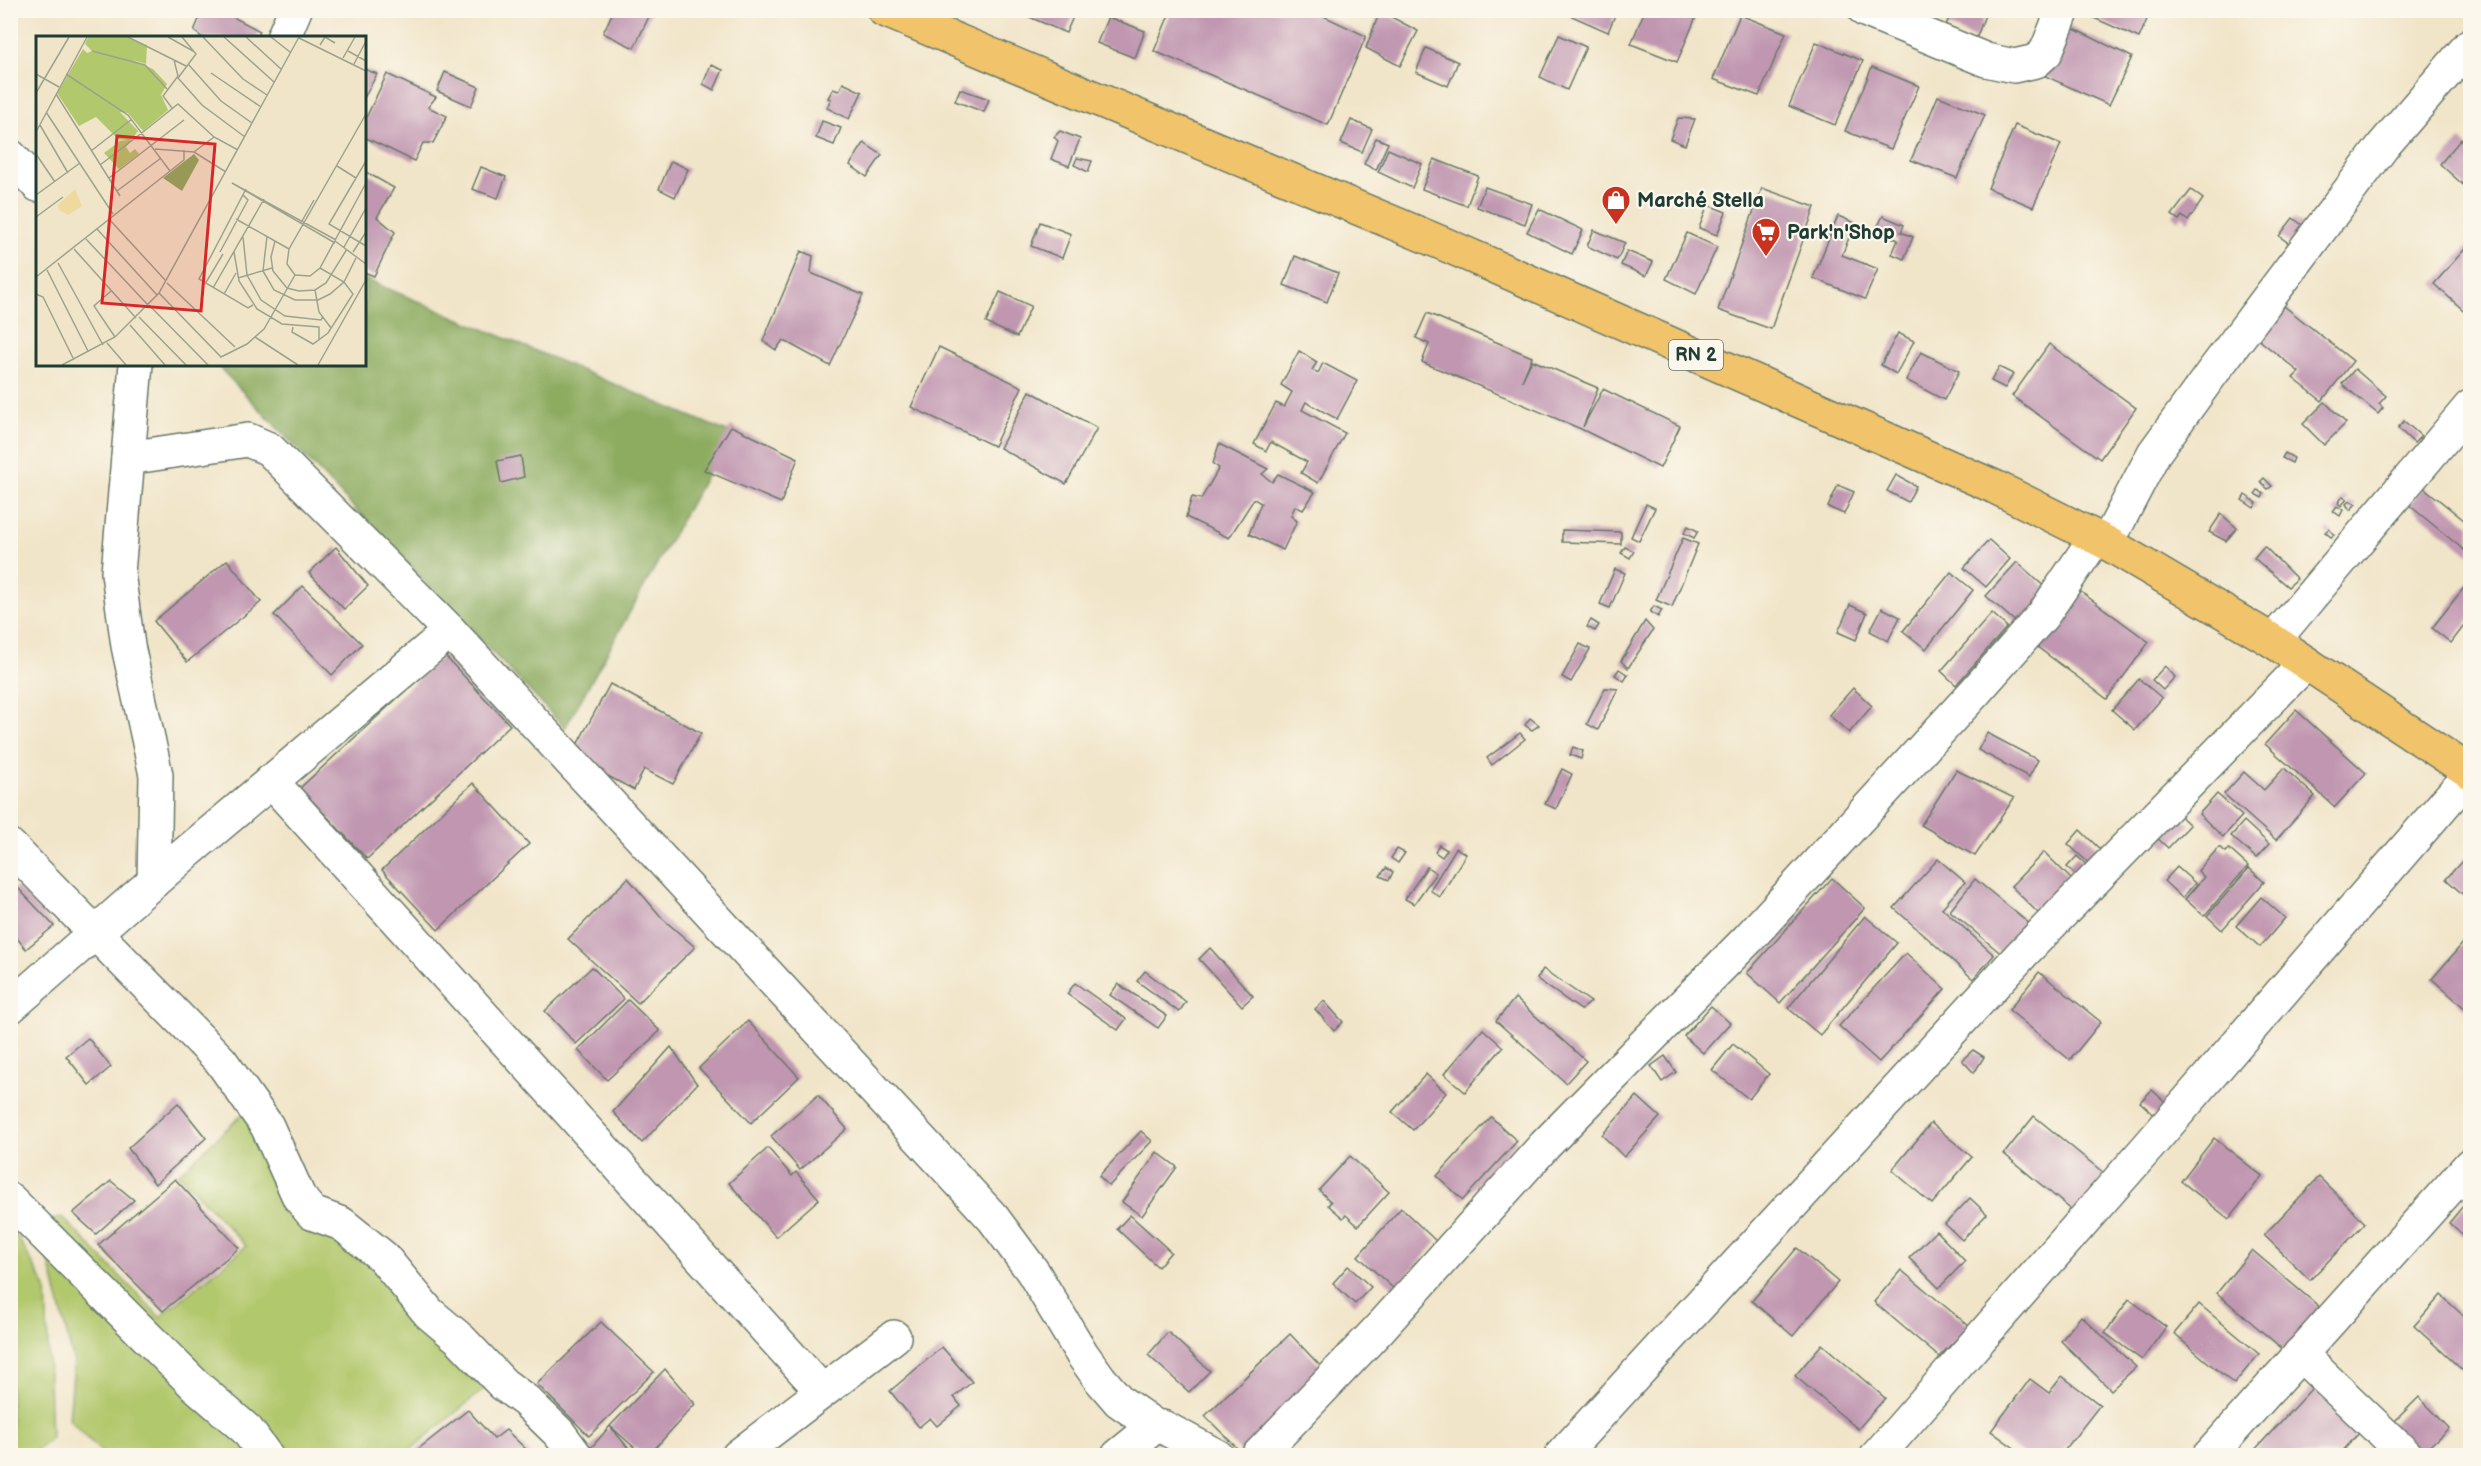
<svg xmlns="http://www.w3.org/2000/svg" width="2481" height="1466" font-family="'Balsamiq Sans',sans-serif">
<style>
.green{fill:#b2c86d;stroke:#688250;stroke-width:1.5}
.forest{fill:#8dac60;stroke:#56744a;stroke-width:1.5}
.building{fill:#c096b0}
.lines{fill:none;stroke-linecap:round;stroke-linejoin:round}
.street-casing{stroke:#687868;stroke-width:36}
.highway-casing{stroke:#687868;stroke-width:36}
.street{stroke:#fff;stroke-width:33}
.highway{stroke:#f1c36a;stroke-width:33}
.labels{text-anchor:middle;stroke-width:4.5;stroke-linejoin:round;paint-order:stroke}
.shield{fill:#fbf7ec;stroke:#61756b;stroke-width:1.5}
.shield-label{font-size:18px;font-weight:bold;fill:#1f3d34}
.poi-label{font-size:20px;font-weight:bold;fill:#1f3d34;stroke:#fbf7ec;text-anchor:start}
.inset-road{fill:none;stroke:#9da28d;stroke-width:1.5}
.view{fill:#d62828;fill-opacity:0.15;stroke:#d62828;stroke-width:3}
.inset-edge{fill:none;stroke:#1f3d34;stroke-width:3}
</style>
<rect width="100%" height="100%" fill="#fbf7ec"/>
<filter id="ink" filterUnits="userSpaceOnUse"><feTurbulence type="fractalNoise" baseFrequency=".0167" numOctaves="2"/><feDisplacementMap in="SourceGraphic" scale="12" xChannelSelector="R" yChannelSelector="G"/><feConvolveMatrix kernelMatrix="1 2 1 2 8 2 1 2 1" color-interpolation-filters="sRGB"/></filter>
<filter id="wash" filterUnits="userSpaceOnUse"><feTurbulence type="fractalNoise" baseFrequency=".008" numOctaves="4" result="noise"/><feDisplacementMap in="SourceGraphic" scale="24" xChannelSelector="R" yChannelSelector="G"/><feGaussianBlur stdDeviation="1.35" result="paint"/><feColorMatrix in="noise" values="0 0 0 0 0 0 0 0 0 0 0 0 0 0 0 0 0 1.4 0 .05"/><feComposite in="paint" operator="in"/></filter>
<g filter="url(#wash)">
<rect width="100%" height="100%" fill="#f1e5c9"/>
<g class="green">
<path d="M248 1109 353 1247 489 1385 404 1455H104L69 1419 74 1363 40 1224 62 1217 160 1317 246 1246 178 1174Z"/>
<path d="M10 1223 46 1288 51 1438 32 1455H11Z"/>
</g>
<path class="forest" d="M365 279 730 433 565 728 217 365 364 364Z"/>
<g id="blocks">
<g class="building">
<path d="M203 10H220L260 31 257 38H203L194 31Z"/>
<path d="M614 10H652L634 48 603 33Z"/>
<path d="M1027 10H1076L1066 33 1025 15Z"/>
<path d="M1171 10H1311L1366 36 1328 125 1154 51Z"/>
<path d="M1569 10H1617L1608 32 1567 14Z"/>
<path d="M1645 10H1699L1677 62 1631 44Z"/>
<path d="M1953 10H1987L1976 39 1946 25Z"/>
<path d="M2076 10H2151L2139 38Z"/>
<path d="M1380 11 1418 31 1400 66 1366 48Z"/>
<path d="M1740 15 1786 33 1759 96 1713 79Z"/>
<path d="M1108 17 1145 31 1135 58 1097 43Z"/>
<path d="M2066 25 2132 57 2109 105 2043 75Z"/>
<path d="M1559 35 1586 47 1567 90 1540 77Z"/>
<path d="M1816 42 1863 61 1835 125 1789 106Z"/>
<path d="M1426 48 1458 62 1448 86 1416 72Z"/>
<path d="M711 65 723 70 714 90 703 84Z"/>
<path d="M1872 67 1919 86 1891 149 1845 131Z"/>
<path d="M364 69 377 74 364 98Z"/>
<path d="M445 72 479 87 471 106 437 91Z"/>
<path d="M387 74 436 97 428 107 447 116 433 143H423L414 161 364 137V122Z"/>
<path d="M843 83 862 92 849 119 827 108 831 99 828 98 833 89 839 91Z"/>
<path d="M960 89 989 99 984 112 955 101Z"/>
<path d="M1938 96 1985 115 1957 178 1911 160Z"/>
<path d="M1678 118 1695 119 1685 145 1670 139Z"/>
<path d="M1351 120 1372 129 1362 152 1341 143Z"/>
<path d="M822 121 841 128 834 145 816 138Z"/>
<path d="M2015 125 2061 144 2033 207 1988 188Z"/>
<path d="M1060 131 1080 139 1069 166 1051 159 1058 141 1054 137Z"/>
<path d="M1376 138 1388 143 1376 170 1364 164Z"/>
<path d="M2461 139 2470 148V191L2440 164Z"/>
<path d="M864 143 882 155 867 177 850 165Z"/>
<path d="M1388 149 1422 164 1412 188 1378 172Z"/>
<path d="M1077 158 1092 161 1088 172 1074 165Z"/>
<path d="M1434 159 1478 176 1467 206 1422 189Z"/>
<path d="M671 161 688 169 675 197 659 189Z"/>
<path d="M481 167 506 177 498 198 472 189Z"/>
<path d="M364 171 394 188 377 217 395 232 374 276 364 272Z"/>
<path d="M1485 187 1532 204 1525 224 1477 207Z"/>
<path d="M1762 188 1815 207 1771 329 1718 310Z"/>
<path d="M2191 190 2203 199 2188 221 2182 216 2179 220 2172 215Z"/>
<path d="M1708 205 1726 212 1717 235 1699 228Z"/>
<path d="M1539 209 1583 230 1572 254 1527 232Z"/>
<path d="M1838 216 1855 223 1842 255 1878 269 1865 299 1813 278Z"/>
<path d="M1883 216 1904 225 1901 232 1913 237 1904 259 1892 254 1898 240 1876 230Z"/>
<path d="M2293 218 2310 231 2297 249 2279 236Z"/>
<path d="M1040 222 1071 234 1062 258 1031 246Z"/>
<path d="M1594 230 1625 243 1617 260 1587 246Z"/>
<path d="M1687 233 1717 247 1696 294 1666 279Z"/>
<path d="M2470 243V316L2434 284Z"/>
<path d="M801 251 813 256 811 273 863 295 830 366 783 340 776 350 763 341Z"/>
<path d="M1627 251 1653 262 1646 276 1621 265Z"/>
<path d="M1295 256 1338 273 1327 302 1284 285Z"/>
<path d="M1000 292 1031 306 1017 337 986 323Z"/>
<path d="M2284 306 2353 361 2322 401 2293 378 2299 372 2258 339Z"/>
<path d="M1427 313 1532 357 1522 381 1532 360 1598 388 1583 427 1603 389 1680 426 1660 468 1581 429 1422 362 1429 344 1416 338Z"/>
<path d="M1898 333 1914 341 1896 374 1881 365Z"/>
<path d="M2049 344 2136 408 2100 459 2012 396Z"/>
<path d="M939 347 1022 387 994 446 911 407Z"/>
<path d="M1299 351 1317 362 1312 370 1318 373 1323 363 1357 381 1337 419 1306 402 1302 410 1345 433 1318 483 1301 473 1307 462 1271 442 1266 451 1254 444 1276 403 1284 407 1292 392 1281 385Z"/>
<path d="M1921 352 1959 371 1944 400 1906 380Z"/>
<path d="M1999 367 2013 374 2005 388 1991 381Z"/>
<path d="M2355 369 2386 396 2379 404 2383 408 2378 414 2342 384Z"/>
<path d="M1030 391 1097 428 1066 484 1000 448Z"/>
<path d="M2325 402 2346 423 2324 445 2303 424Z"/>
<path d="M2404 421 2421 436 2414 443 2398 428Z"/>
<path d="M731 426 798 458 781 503 704 470Z"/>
<path d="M1219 444 1268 469 1262 474 1272 482 1278 474 1315 492 1303 510 1295 506 1291 516 1297 521 1283 550 1249 534 1261 503 1254 499 1229 538 1186 517 1192 497 1201 499 1219 468 1213 464Z"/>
<path d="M2285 453 2294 458 2292 463 2282 458Z"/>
<path d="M521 456 524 477 501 483 497 461Z"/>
<path d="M1896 475 1916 486 1908 502 1887 491Z"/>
<path d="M2264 478 2272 486 2268 489 2260 482Z"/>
<path d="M1838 485 1854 492 1844 514 1828 507Z"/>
<path d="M2423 487 2470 525V555L2409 505Z"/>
<path d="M2258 490 2264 494 2262 498 2255 494Z"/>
<path d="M2245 495 2257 503 2254 508 2242 500Z"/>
<path d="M2343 496 2347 499 2341 506 2338 503Z"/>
<path d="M2349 501 2356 504 2350 510 2346 504Z"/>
<path d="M1646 504 1655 508 1639 541 1631 537Z"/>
<path d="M2337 506 2343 510 2340 516 2333 511Z"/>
<path d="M2221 514 2237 528 2226 541 2209 532Z"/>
<path d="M1688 526 1698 531 1694 538 1684 533Z"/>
<path d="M2329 529 2334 535 2331 537 2325 532Z"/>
<path d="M1562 530 1621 532V544L1562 542Z"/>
<path d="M1683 538 1698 544 1672 607 1656 600Z"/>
<path d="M1989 540 2010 559 1986 587 1964 568Z"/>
<path d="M2264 546 2297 579 2288 587 2254 558Z"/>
<path d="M336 547 368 586 344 609 309 573Z"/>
<path d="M1625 547 1634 551 1630 558 1621 553Z"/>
<path d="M227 560 261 602 187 662 154 621Z"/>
<path d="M2017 562 2049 591 2019 625 1986 596Z"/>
<path d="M1615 569 1625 573 1610 608 1600 604Z"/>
<path d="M1951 572 1973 590 1926 649 1903 631Z"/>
<path d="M2470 580V618L2451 643 2432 628Z"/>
<path d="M303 586 362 644 332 675 274 615Z"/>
<path d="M2073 586 2149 642 2107 699 2032 643Z"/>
<path d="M1850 605 1867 613 1856 640 1838 632Z"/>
<path d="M1654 606 1662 610 1658 617 1650 612Z"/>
<path d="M1882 608 1900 617 1888 641 1870 631Z"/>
<path d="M1992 613 2007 627 1956 685 1941 671Z"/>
<path d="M1591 620 1599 625 1595 631 1587 627Z"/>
<path d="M1645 621 1653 630 1628 668 1621 661Z"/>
<path d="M1580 644 1590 649 1571 682 1562 677Z"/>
<path d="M444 655 510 725 367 859 300 788Z"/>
<path d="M2165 666 2175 677 2163 690 2152 680Z"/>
<path d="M1619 669 1628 675 1624 681 1615 675Z"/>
<path d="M2139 679 2162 698 2135 730 2112 710Z"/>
<path d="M610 684 701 733 673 784 644 769 634 790 571 756Z"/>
<path d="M1605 688 1618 689 1598 730 1587 724Z"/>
<path d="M1853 688 1872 706 1849 733 1829 715Z"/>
<path d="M2296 710 2366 773 2335 807 2265 744Z"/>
<path d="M1530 718 1539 725 1532 730 1525 725Z"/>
<path d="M1520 733 1525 739 1492 765 1487 758Z"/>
<path d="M1987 733 2038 760 2029 777 1978 750Z"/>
<path d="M1573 747 1583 751 1581 759 1570 755Z"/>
<path d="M2284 768 2315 796 2276 840 2224 794 2244 772 2264 790Z"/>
<path d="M1562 769 1572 774 1556 809 1545 804Z"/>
<path d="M1956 770 2014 798 1975 856 1921 825Z"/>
<path d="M473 783 529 844 438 930 382 870Z"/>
<path d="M2217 794 2242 816 2223 837 2199 814Z"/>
<path d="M2177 813 2190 825 2168 848 2155 836Z"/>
<path d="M2244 821 2269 844 2256 858 2231 836Z"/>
<path d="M2080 830 2107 856 2095 869 2068 844Z"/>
<path d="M1439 845 1447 850 1442 857 1435 852Z"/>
<path d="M2219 847 2226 852 2229 849 2248 866 2204 916 2185 899 2204 877 2198 871Z"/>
<path d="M1456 848 1466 854 1440 897 1430 890Z"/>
<path d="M1397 849 1405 853 1398 863 1391 858Z"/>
<path d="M2044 852 2080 888 2047 922 2011 886Z"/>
<path d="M2470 852V901L2446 879Z"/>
<path d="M2077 856 2093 871 2083 882 2067 867Z"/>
<path d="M1938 859 1965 882 1942 908 1994 955 1973 979 1894 908Z"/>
<path d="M1427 867 1436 873 1414 904 1405 899Z"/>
<path d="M2177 867 2195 883 2182 898 2164 881Z"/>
<path d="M1386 868 1393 872 1389 880 1380 876Z"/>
<path d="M2249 868 2264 882 2222 930 2207 916Z"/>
<path d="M628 878 663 919 695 947 638 1003 568 939Z"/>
<path d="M1832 878 1865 908 1780 1003 1747 973Z"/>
<path d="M1975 879 2036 929 2010 961 1950 911Z"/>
<path d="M17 887 54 926 26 949 10 930V893Z"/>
<path d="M2261 897 2285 918 2260 947 2236 926Z"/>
<path d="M1865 916 1897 943 1820 1035 1788 1008Z"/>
<path d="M2470 935V1011L2469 1012 2432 979Z"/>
<path d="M1210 948 1253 996 1242 1006 1199 959Z"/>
<path d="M1906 953 1945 989 1879 1062 1839 1026Z"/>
<path d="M592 967 624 999 576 1044 545 1011Z"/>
<path d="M1543 969 1591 1002 1581 1010 1537 979Z"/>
<path d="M1145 971 1186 1002 1179 1012 1137 981Z"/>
<path d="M2039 972 2101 1022 2070 1060 2009 1010Z"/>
<path d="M1075 983 1126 1019 1118 1030 1067 994Z"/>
<path d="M1118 984 1167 1016 1158 1028 1110 995Z"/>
<path d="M1515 998 1586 1061 1566 1083 1496 1021Z"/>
<path d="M628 1000 660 1031 607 1080 578 1050Z"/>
<path d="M1324 1001 1343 1022 1334 1031 1315 1009Z"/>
<path d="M1711 1006 1730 1023 1703 1053 1684 1036Z"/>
<path d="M748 1021 799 1077 751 1123 699 1068Z"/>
<path d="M1483 1029 1503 1047 1465 1092 1444 1074Z"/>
<path d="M88 1038 111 1067 89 1085 66 1056Z"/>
<path d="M1733 1044 1769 1074 1749 1099 1712 1070Z"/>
<path d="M671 1047 697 1084 642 1143 613 1112Z"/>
<path d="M1973 1050 1984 1057 1974 1073 1962 1060Z"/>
<path d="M1665 1056 1676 1072 1662 1082 1651 1066Z"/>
<path d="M1426 1074 1446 1093 1413 1130 1392 1112Z"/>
<path d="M2152 1090 2173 1109 2162 1122 2140 1102Z"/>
<path d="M818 1095 847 1129 800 1170 771 1136Z"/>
<path d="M1637 1096 1660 1117 1624 1157 1602 1135Z"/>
<path d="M178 1103 206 1138 155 1184 128 1148Z"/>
<path d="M2034 1116 2105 1174 2074 1212 2004 1154Z"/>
<path d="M1491 1117 1517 1141 1463 1200 1437 1176Z"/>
<path d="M1931 1123 1972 1157 1932 1204 1892 1170Z"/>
<path d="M1141 1131 1152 1141 1109 1186 1099 1176Z"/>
<path d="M2214 1138 2262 1176 2229 1219 2181 1181Z"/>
<path d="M768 1148 792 1176 796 1172 819 1199 776 1237 729 1183Z"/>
<path d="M1157 1152 1177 1167 1142 1216 1122 1202Z"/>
<path d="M1350 1156 1389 1192 1358 1226 1346 1215 1343 1218 1328 1205 1331 1202 1319 1190Z"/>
<path d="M2319 1177 2365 1223 2310 1280 2264 1235Z"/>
<path d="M175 1179 239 1248 163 1311 98 1245Z"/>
<path d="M111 1181 134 1200 96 1234 73 1213Z"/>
<path d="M1970 1198 1987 1214 1962 1240 1945 1224Z"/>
<path d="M2463 1206 2470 1213V1242L2449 1223Z"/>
<path d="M1401 1208 1437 1242 1394 1289 1358 1256Z"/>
<path d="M1130 1215 1171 1252 1158 1267 1117 1229Z"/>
<path d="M1936 1231 1965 1261 1939 1288 1909 1258Z"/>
<path d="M1797 1248 1838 1282 1793 1336 1752 1301Z"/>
<path d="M2252 1250 2322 1309 2286 1352 2217 1293Z"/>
<path d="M1348 1266 1371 1287 1355 1304 1333 1283Z"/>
<path d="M1901 1270 1969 1326 1939 1357 1874 1302Z"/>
<path d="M2441 1295 2470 1322V1377L2414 1326Z"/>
<path d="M2129 1299 2166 1327 2142 1360 2105 1333Z"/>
<path d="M2199 1304 2259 1354 2234 1384 2174 1334Z"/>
<path d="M2081 1316 2136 1367 2111 1390 2061 1341Z"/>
<path d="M601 1322 654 1372 589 1436 537 1384Z"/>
<path d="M1168 1332 1210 1371 1189 1392 1148 1355Z"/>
<path d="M1290 1334 1325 1371 1241 1452 1205 1416Z"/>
<path d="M1822 1344 1885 1398 1858 1429 1795 1376Z"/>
<path d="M942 1347 972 1382 954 1397 961 1406 937 1426 930 1418 919 1427 890 1391Z"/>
<path d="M665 1369 695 1404 649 1455H643L610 1426 634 1455H595L590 1449 610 1426Z"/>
<path d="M2062 1376 2100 1405 2061 1455H2024L1991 1431 2030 1379 2049 1393Z"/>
<path d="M2312 1388 2360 1432 2339 1455H2250Z"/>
<path d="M2419 1397 2449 1428 2420 1455 2391 1425Z"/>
<path d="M468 1410 494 1439 506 1430 532 1455H421L417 1450Z"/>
</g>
</g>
</g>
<g filter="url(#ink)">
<use href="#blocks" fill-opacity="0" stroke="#687868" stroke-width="1.5"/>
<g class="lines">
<g class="street-casing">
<g id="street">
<path d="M1865 10 1986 60 2014 66 2036 61 2046 52 2063 10"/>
<path d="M283 38 295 10"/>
<path d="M10 156 38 185"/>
<path d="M136 364 118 573 128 646 156 775 154 881"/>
<path d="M128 458 248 440 269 449 450 631 993 1218 1033 1272 1082 1354 1100 1379 1119 1401 1155 1426 1163 1427 1217 1456"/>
<path d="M2107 543 2154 453 2212 373 2383 146 2470 45"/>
<path d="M2273 641 2470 407"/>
<path d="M271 781 822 1391"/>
<path d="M10 846 221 1061 267 1126 299 1197 312 1213 342 1224 383 1257 429 1313 460 1339 503 1384 526 1401 559 1433 576 1456"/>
<path d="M10 1007 185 854 450 631"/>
<path d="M10 1200 194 1384 247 1430 266 1456"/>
<path d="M2300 1354 2407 1456"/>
<path d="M738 1456 894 1337"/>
<path d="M1118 1456 1155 1426"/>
<path d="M1258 1456 1381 1327 1545 1145 1748 939 1975 692 2043 615 2096 537"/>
<path d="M1561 1456 2022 954 2306 663"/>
<path d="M1877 1456 2148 1147 2470 774"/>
<path d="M2209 1456 2470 1165"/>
</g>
</g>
<g class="highway-casing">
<path id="highway" d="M884 10 1444 244 1995 487 2107 543 2273 641 2470 772"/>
</g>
<use href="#street" class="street"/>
<use href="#highway" class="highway"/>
</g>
</g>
<defs>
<g id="shop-pin" transform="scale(1.5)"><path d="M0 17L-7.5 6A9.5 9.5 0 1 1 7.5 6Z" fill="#c8321e" stroke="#fbf7ec"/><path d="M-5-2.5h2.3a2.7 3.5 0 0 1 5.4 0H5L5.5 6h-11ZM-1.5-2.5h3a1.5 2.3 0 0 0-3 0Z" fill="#fff"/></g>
<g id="supermarket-pin" transform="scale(1.5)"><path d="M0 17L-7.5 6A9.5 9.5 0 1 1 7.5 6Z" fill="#c8321e" stroke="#fbf7ec"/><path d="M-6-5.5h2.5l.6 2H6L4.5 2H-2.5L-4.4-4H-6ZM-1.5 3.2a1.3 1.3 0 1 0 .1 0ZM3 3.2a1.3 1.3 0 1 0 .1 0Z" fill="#fff"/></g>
</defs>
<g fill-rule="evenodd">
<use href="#shop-pin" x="1616" y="200"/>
<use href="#supermarket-pin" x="1766" y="232"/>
</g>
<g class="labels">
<rect class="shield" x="1669" y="340" width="54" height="30" rx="4.5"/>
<g class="shield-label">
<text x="1696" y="361">RN 2</text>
</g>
<g class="poi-label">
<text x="1637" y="207">Marché Stella</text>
<text x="1787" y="239">Park'n'Shop</text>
</g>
</g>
<g transform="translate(36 36)">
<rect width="330" height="330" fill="#f1e5c9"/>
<path d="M52 1H91L111 9 110 28 97 24 117 33 131 48 125 59 132 74 107 95 92 77 84 76 102 95 90 111 94 117 99 113 103 118 83 133 68 117 84 105 92 104 82 103 60 81 43 90 21 57 47 13 51 17 56 15 49 8Z" fill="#b2c86d"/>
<path d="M158 118 163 124 146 155 127 142Z" fill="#8dac60"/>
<path d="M39 153 46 170 32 179 23 174 22 169Z" fill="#eeda9e"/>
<path class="inset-road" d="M92 1 150 30M132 1 157 15M146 1 160 18 142 42 166 69 209 101M167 1 207 43 231 59M188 1 238 46M210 1 245 33M235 1 254 16M263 2 330 35M284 9 289 1 299 7M56 15 109 29 131 53M312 15 330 25M307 22 319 1M152 28 185 65 216 87M318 28 330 5M175 37 225 71M0 38 23 51M30 38 92 79 134 135M0 57 33 1M20 58 84 160M136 72 127 60 142 40 138 24M10 76 77 178M330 78 253 213 251 228 259 239 274 240 284 232 330 147M4 89 32 137M0 96 51 1M107 96 142 68 178 101 202 114M119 113 158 116 190 136M55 115 96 83M158 116 178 101M0 118 19 146M330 125 293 188 330 210M64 129 107 96M301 130 320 142M73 142 148 84M210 153 163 243 212 272 217 269M81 155 125 122M0 159 44 127M0 181 27 161M73 183 130 245M200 183 253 213M266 185 278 164M61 193 121 259M231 200 227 235 238 254 259 264H282L294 258 308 246 320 222M207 201 211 239 225 264 249 280 285 284 287 280M50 203 112 269M239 205 235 221 237 235 251 252 263 255 279 254 290 247 311 213M299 205 330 228M299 207 196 147 300 204M308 211 330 172M38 213 100 282M184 216 212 164 207 159M198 216 203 245 221 273 246 288 283 291V303M317 216 330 196M22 227 67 309M11 234 52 315M0 241 148 124V114M202 242 236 232M131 247 199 311M169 248 187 218M177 252 228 163M279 254 283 276 295 292M75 255 58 270 79 301M123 257 185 321 211 308 228 293 259 239M0 258 7 261 38 324M188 258 200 237M113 269 172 329M103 281 150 329M94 289 129 329M257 291 256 296 277 308 292 297 317 258 308 246 284 232M219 301 262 329M71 307 90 329M26 329 79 301 123 257 263 1M282 329 330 244"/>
<path class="view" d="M81 100 179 108 165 275 66 267Z"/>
<rect width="330" height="330" class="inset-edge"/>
</g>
<rect width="2481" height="1466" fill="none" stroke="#fbf7ec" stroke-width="36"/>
</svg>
